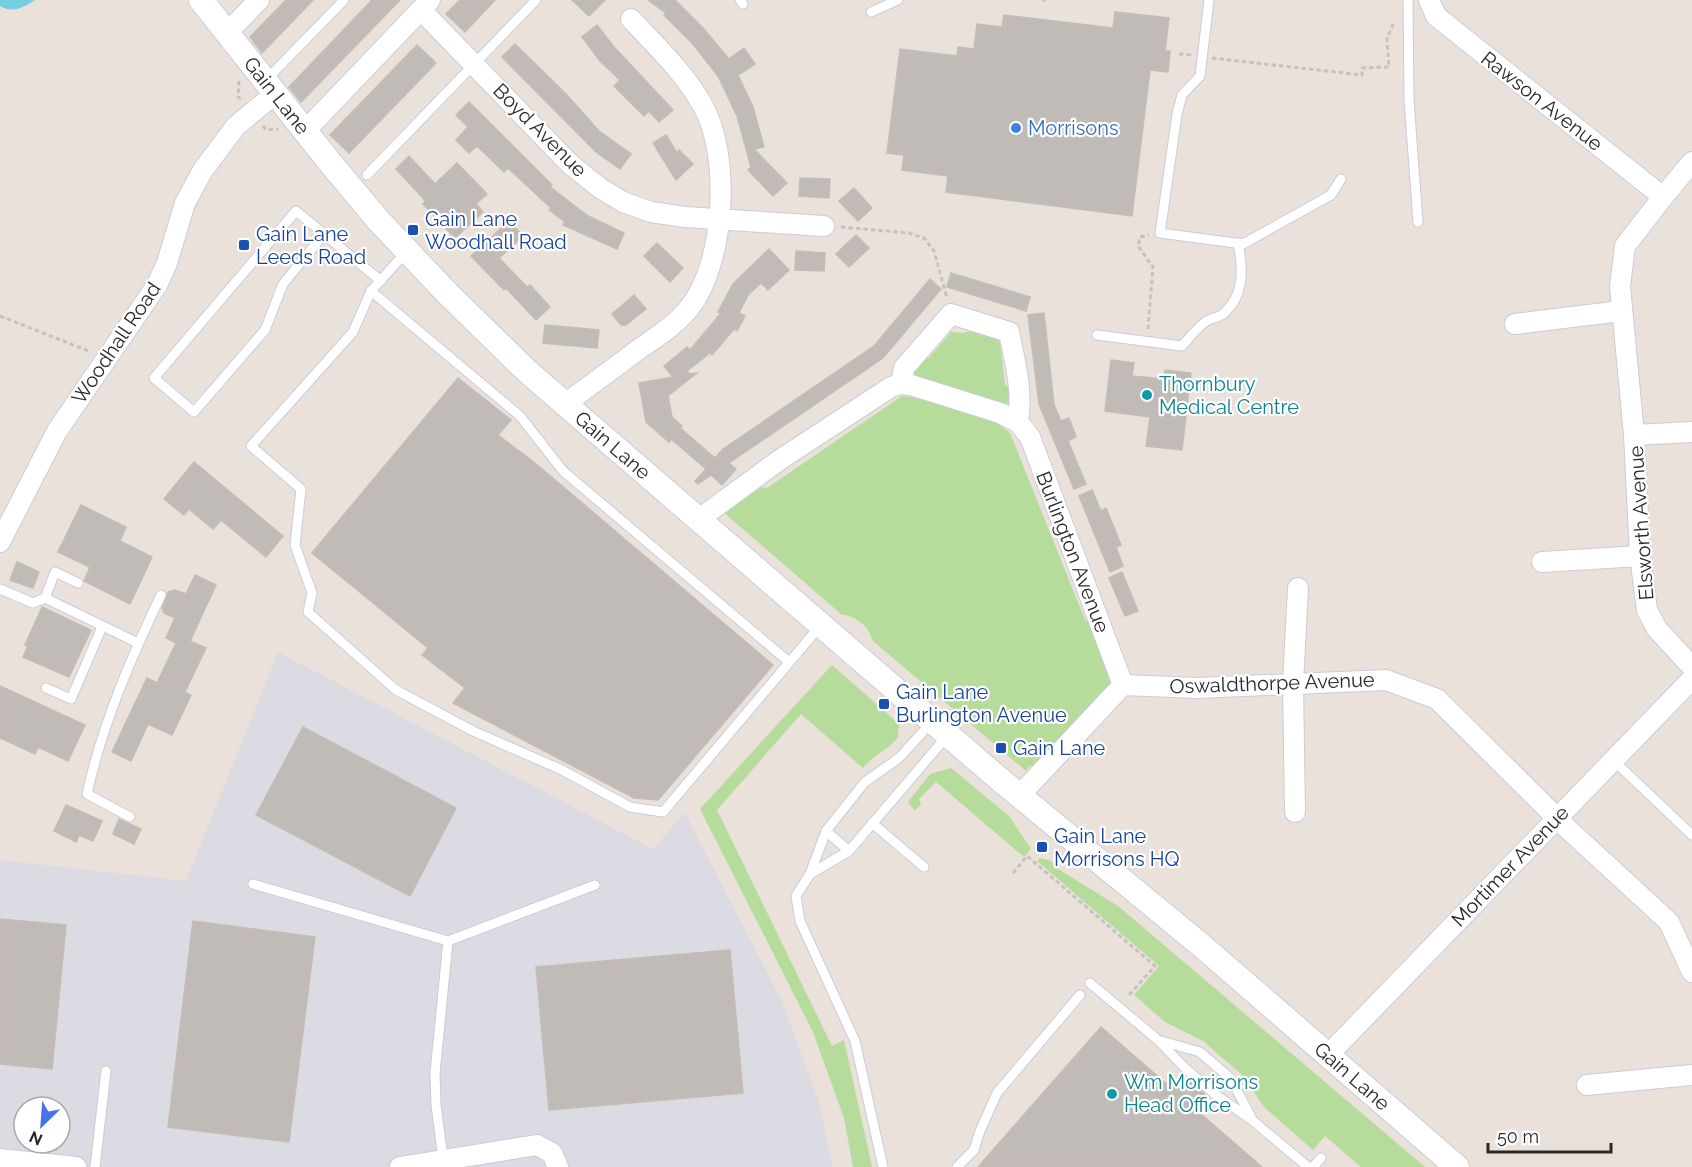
<svg xmlns="http://www.w3.org/2000/svg" width="1692" height="1167" font-family="Raleway,sans-serif">
<style>
.industrial{fill:#dcdae2;fill-rule:evenodd}
.green{fill:#b6dc9b}
.water{fill:#75cfe3}
.building{fill:#c1bbb7;stroke:#c4bdb4;stroke-width:1.5}
.lines{fill:none;stroke-linecap:round;stroke-linejoin:round}
.service-casing{stroke:#c9cdd9;stroke-width:11}
.minor-casing{stroke:#c9cdd9;stroke-width:22}
.tertiary-casing{stroke:#c9cdd9;stroke-width:26}
.path{stroke:#c3c3c3;stroke-width:3;stroke-dasharray:4.5 3;stroke-linecap:butt}
.service{stroke:#fff;stroke-width:9}
.minor{stroke:#fff;stroke-width:20}
.tertiary{stroke:#fff;stroke-width:24}
.shop-dot{fill:#3f7fe0;stroke:#fff;stroke-width:2}
.transit-dot{fill:#1a4fb4;stroke:#fff;stroke-width:2}
.culture-dot{fill:#0f9aa8;stroke:#fff;stroke-width:2}
.labels{text-anchor:middle;stroke-width:4.5;stroke-linejoin:round;paint-order:stroke}
.street-label{font-size:20px;fill:#282828;stroke:#fff}
.shop-label{font-size:20px;fill:#366cbe;stroke:#fff;text-anchor:start}
.transit-label{font-size:20px;fill:#164399;stroke:#fff;text-anchor:start}
.culture-label{font-size:20px;fill:#0d838f;stroke:#fff;text-anchor:start}
</style>
<rect width="100%" height="100%" fill="#e9e1da"/>
<path class="industrial" d="M278 652 653 849 685 813 782 1002 820 1105 832 1167H0V860L186 881ZM24 1107H60V1143H24Z"/>
<g class="green">
<path d="M972 331 993 336 1000 342 1005 385 1012 389C1012 397 1012 402 1004 406L914 376 913 370 920 359 929 358 951 332 961 333Z"/>
<path d="M902 396 940 401 988 416 1010 433 1085 620 1092 623 1113 686 1034 766H1030L1026 771 873 641C867 624 858 618 841 614L722 511 760 487 767 488Z"/>
<path d="M832 665 899 724 898 737C888 750 873 755 863 768L801 714 717 810 832 1046 844 1040 872 1167H853L844 1118 813 1032 700 809Z"/>
<path d="M951 768 1009 816 1031 849 1024 857 936 782 919 799 921 804 915 811 908 802 930 774Z"/>
<path d="M1040 858 1051 861 1058 869 1118 906 1425 1167H1361L1325 1136 1313 1150 1264 1107 1241 1074 1203 1041 1165 1022 1134 995 1159 966 1037 861Z"/>
</g>
<path class="water" d="M0 0H35C24 7 13 14 0 6Z"/>
<g class="building">
<path d="M286 0H313L262 53 250 37Z"/>
<path d="M372 0H400L301 102 289 87Z"/>
<path d="M460 0H495L465 32 446 14Z"/>
<path d="M572 0H605L589 16Z"/>
<path d="M648 0H675L703 28 729 59 744 48 755 64 738 75 753 107 764 147 754 149 787 183 773 196 748 170 751 167 737 116 718 76 692 43 664 15 666 13Z"/>
<path d="M1115 12 1169 18 1165 51H1170L1168 72 1150 70 1132 216 946 192 948 176 902 170 904 155 887 153 900 49 957 56 958 47 974 49 977 24 1002 27 1004 15 1113 28Z"/>
<path d="M597 25 614 47 673 110 659 122 649 111 644 116 614 86 620 80 600 61 582 37Z"/>
<path d="M515 44 567 95 599 131 631 154 620 169 596 152 502 57Z"/>
<path d="M417 45 436 63 349 153 330 135Z"/>
<path d="M469 102 552 185 550 187 588 216 624 233 617 249 563 225 565 222 549 210 551 208 508 168 504 172 477 146 469 153 456 140 468 127 456 115Z"/>
<path d="M666 135 677 153 679 150 693 164 676 180 653 143Z"/>
<path d="M409 156 435 184 457 163 487 194 476 204 483 212 455 238 423 204 425 202 423 198 396 169Z"/>
<path d="M800 178 830 179 829 198 799 196Z"/>
<path d="M854 188 872 208 858 221 839 201Z"/>
<path d="M509 221 523 236 499 258 527 287 530 285 550 307 536 320 506 288 504 290 471 256Z"/>
<path d="M856 235 869 248 849 267 836 254Z"/>
<path d="M657 243 683 268 670 282 644 256Z"/>
<path d="M769 249 789 270 768 290 761 283 748 295 739 313 745 316 737 331 734 329 712 355 710 353 687 371 690 374 697 373 668 396 672 417 682 426 680 428 715 458 723 449 874 346 930 279 941 289 883 358 729 463 736 469 722 485 711 475 698 484 695 481 706 469 671 439 669 442 646 422 639 383 673 377 664 366 687 347 690 350 721 313 718 312 733 284Z"/>
<path d="M796 251 825 253 824 271 795 270Z"/>
<path d="M951 273 1030 297 1026 311 947 287Z"/>
<path d="M634 295 646 309 626 325H621L612 314Z"/>
<path d="M1044 313 1054 405 1061 421 1069 418 1076 437 1068 441 1086 484 1074 489 1039 404 1028 315Z"/>
<path d="M545 325 599 330 597 348 543 343Z"/>
<path d="M1111 360 1134 363 1132 376 1164 379 1165 370 1191 373 1182 450 1146 446 1150 417 1105 411Z"/>
<path d="M458 378 511 420 498 435 535 463 773 665 658 800 634 798 453 703 465 688 422 655 428 648 312 553Z"/>
<path d="M194 462 283 536 266 557 221 520 213 529 189 509 184 515 164 499Z"/>
<path d="M1092 490 1101 511 1106 508 1121 545 1116 547 1123 566 1110 572 1079 496Z"/>
<path d="M81 505 126 527 120 541 152 557 130 604 84 581 90 567 58 552Z"/>
<path d="M17 562 39 572 33 588 10 580Z"/>
<path d="M1122 572 1138 611 1125 616 1109 578Z"/>
<path d="M195 575 216 585 190 641 206 648 185 692 191 695 172 735 148 724 131 761 112 752 147 678 157 683 176 643 166 638 175 618 164 613 162 608 168 592 175 590 186 594Z"/>
<path d="M42 607 91 630 69 677 23 657 28 646 25 645Z"/>
<path d="M0 686 85 725 68 761 38 747 35 754 0 738Z"/>
<path d="M303 727 456 808 410 896 256 815Z"/>
<path d="M66 805 102 821 93 841 79 835 76 842 54 831Z"/>
<path d="M119 819 141 829 134 844 113 834Z"/>
<path d="M0 919 66 925 52 1069 0 1064Z"/>
<path d="M193 921 315 937 289 1142 168 1127Z"/>
<path d="M730 950 743 1093 549 1110 536 967Z"/>
<path d="M1101 1027 1170 1087 1172 1085 1178 1090 1187 1079 1206 1095 1194 1108 1262 1167H978Z"/>
</g>
<g class="lines">
<g class="service-casing">
<g id="service">
<path d="M740 0 743 4"/>
<path d="M1209 0 1200 76 1182 95 1177 114 1160 233 1243 244 1331 195 1341 179"/>
<path d="M1408 0 1409 100 1418 222"/>
<path d="M871 12 898 0"/>
<path d="M266 80 344 0"/>
<path d="M367 175 536 0"/>
<path d="M324 234 283 284 265 330 194 412 154 378 296 211 381 281"/>
<path d="M407 251 371 291 353 332 251 446 301 489 295 545 312 593 308 612 396 690 473 731 562 770 630 807 663 812 820 626"/>
<path d="M371 291 520 416 563 471 789 662"/>
<path d="M1097 335 1182 346C1189 338 1197 328 1205 322 1210 318 1218 318 1223 314 1245 296 1243 268 1238 243"/>
<path d="M0 589 33 603 45 598 138 643"/>
<path d="M45 598 55 572 78 583"/>
<path d="M46 688 71 699 102 627"/>
<path d="M1613 760 1692 835"/>
<path d="M130 817 87 794C102 725 131 658 161 595"/>
<path d="M872 823 924 867"/>
<path d="M826 831 849 851"/>
<path d="M810 874 849 851 948 735"/>
<path d="M253 884 448 941"/>
<path d="M1090 983 1158 1040 1185 1068 1216 1095 1252 1120 1308 1167"/>
<path d="M1161 1041 1200 1052 1231 1079 1252 1119"/>
<path d="M443 1159 436 1105 435 1073 448 941 595 885"/>
<path d="M95 1167 106 1071"/>
<path d="M883 1167 855 1041 800 921 796 896 810 874 826 831 865 782 899 758 931 723"/>
<path d="M957 1167 974 1150 980 1131 997 1093 1080 995"/>
<path d="M1313 1167 1321 1158"/>
</g>
</g>
<g class="minor-casing">
<g id="minor">
<path d="M1429 0 1436 16 1451 28 1663 197"/>
<path d="M421 10 570 164 600 188 623 202 651 212 685 217 824 226"/>
<path d="M228 32 259 0"/>
<path d="M305 131 430 0"/>
<path d="M1692 162 1663 197 1625 246 1620 286 1634 435 1640 556 1647 610 1657 629 1692 667"/>
<path d="M1515 324 1621 311"/>
<path d="M901 384 904 368 951 314 1009 332C1015 362 1023 391 1018 422"/>
<path d="M565 404C589 386 614 368 638 350 656 337 676 325 690 307 725 262 731 156 703 106 685 73 657 47 631 19"/>
<path d="M1634 435 1692 432"/>
<path d="M699 519 781 459 891 387 901 384 911 385 1000 413 1018 422 1030 437 1123 685"/>
<path d="M0 542 57 431 157 285 167 263 185 203 203 170 236 126 276 93"/>
<path d="M1542 562 1640 556"/>
<path d="M1019 796 1123 685 1198 688 1386 680 1437 699 1569 830 1669 922 1692 972"/>
<path d="M1295 812 1293 684 1298 588"/>
<path d="M1328 1055 1692 679"/>
<path d="M1587 1085 1692 1075"/>
<path d="M0 1159 76 1167"/>
<path d="M400 1167 537 1145 552 1153 558 1167"/>
</g>
</g>
<g class="tertiary-casing">
<g id="tertiary">
<path id="s1" d="M201 0 332 165 379 221 448 294 528 372 998 778 1202 946 1457 1167"/>
</g>
</g>
<g class="path">
<path d="M1044 0V2"/>
<path d="M1179 54 1191 55"/>
<path d="M1212 58 1362 75V68L1389 67 1387 39 1394 22"/>
<path d="M239 81 238 97 242 100"/>
<path d="M263 126 266 130 278 129"/>
<path d="M841 227 909 233 924 238 934 251 947 298"/>
<path d="M0 316 91 352"/>
<path d="M1148 329 1153 267 1138 246 1140 237 1149 235"/>
<path d="M1013 873 1027 856 1155 966 1129 995"/>
<path d="M1186 1097 1191 1091"/>
</g>
<use href="#service" class="service"/>
<use href="#minor" class="minor"/>
<use href="#tertiary" class="tertiary"/>
</g>
<circle class="shop-dot" cx="1016" cy="128" r="6"/>
<g class="transit-dot">
<rect x="407" y="224" width="12" height="12" rx="3"/>
<rect x="238" y="239" width="12" height="12" rx="3"/>
<rect x="878" y="698" width="12" height="12" rx="3"/>
<rect x="995" y="742" width="12" height="12" rx="3"/>
<rect x="1036" y="841" width="12" height="12" rx="3"/>
</g>
<g class="culture-dot">
<circle cx="1147" cy="395" r="6"/>
<circle cx="1112" cy="1094" r="6"/>
</g>
<g class="labels">
<g class="street-label">
<text dy="7" stroke="none"><textPath href="#s1" startOffset="122">Gain Lane</textPath></text>
<text transform="translate(1542 101) rotate(38)" y="7">Rawson Avenue</text>
<text transform="translate(540 130) rotate(45)" y="7">Boyd Avenue</text>
<text transform="translate(116 343) rotate(-56)" y="7">Woodhall Road</text>
<text dy="7" stroke="none"><textPath href="#s1" startOffset="608">Gain Lane</textPath></text>
<text transform="translate(1641 523) rotate(-94)" y="7">Elsworth Avenue</text>
<text transform="translate(1073 552) rotate(69)" y="7">Burlington Avenue</text>
<text transform="translate(1272 683) rotate(-2)" y="7">Oswaldthorpe Avenue</text>
<text transform="translate(1510 866) rotate(-46)" y="7">Mortimer Avenue</text>
<text dy="7" stroke="none"><textPath href="#s1" startOffset="1580">Gain Lane</textPath></text>
</g>
<g class="shop-label">
<text x="1028" y="135">Morrisons</text>
</g>
<g class="transit-label">
<text x="425" y="226">Gain Lane<tspan x="425" dy="23">Woodhall Road</tspan></text>
<text x="256" y="241">Gain Lane<tspan x="256" dy="23">Leeds Road</tspan></text>
<text x="896" y="699">Gain Lane<tspan x="896" dy="23">Burlington Avenue</tspan></text>
<text x="1013" y="755">Gain Lane</text>
<text x="1054" y="843">Gain Lane<tspan x="1054" dy="23">Morrisons HQ</tspan></text>
</g>
<g class="culture-label">
<text x="1159" y="391">Thornbury<tspan x="1159" dy="23">Medical Centre</tspan></text>
<text x="1124" y="1089">Wm Morrisons<tspan x="1124" dy="23">Head Office</tspan></text>
</g>
</g>
<g transform="translate(42 1125) rotate(205)"><circle r="28" fill="#ffffff" stroke="#a9a9a9" stroke-width="1.5"/>
<path d="M0-4.5L10 22L0 15L-10 22Z" fill="#4673ea"/>
<text y="-9" font-size="16" font-weight="bold" text-anchor="middle" fill="#282828">N</text>
</g>
<path d="M1488 1143v9h123v-9" fill="none" stroke="#282828" stroke-width="3"/>
<text x="1497" y="1143" font-size="18" fill="#282828" stroke="#ffffff" stroke-width="4.5" paint-order="stroke">50 m</text>
</svg>
